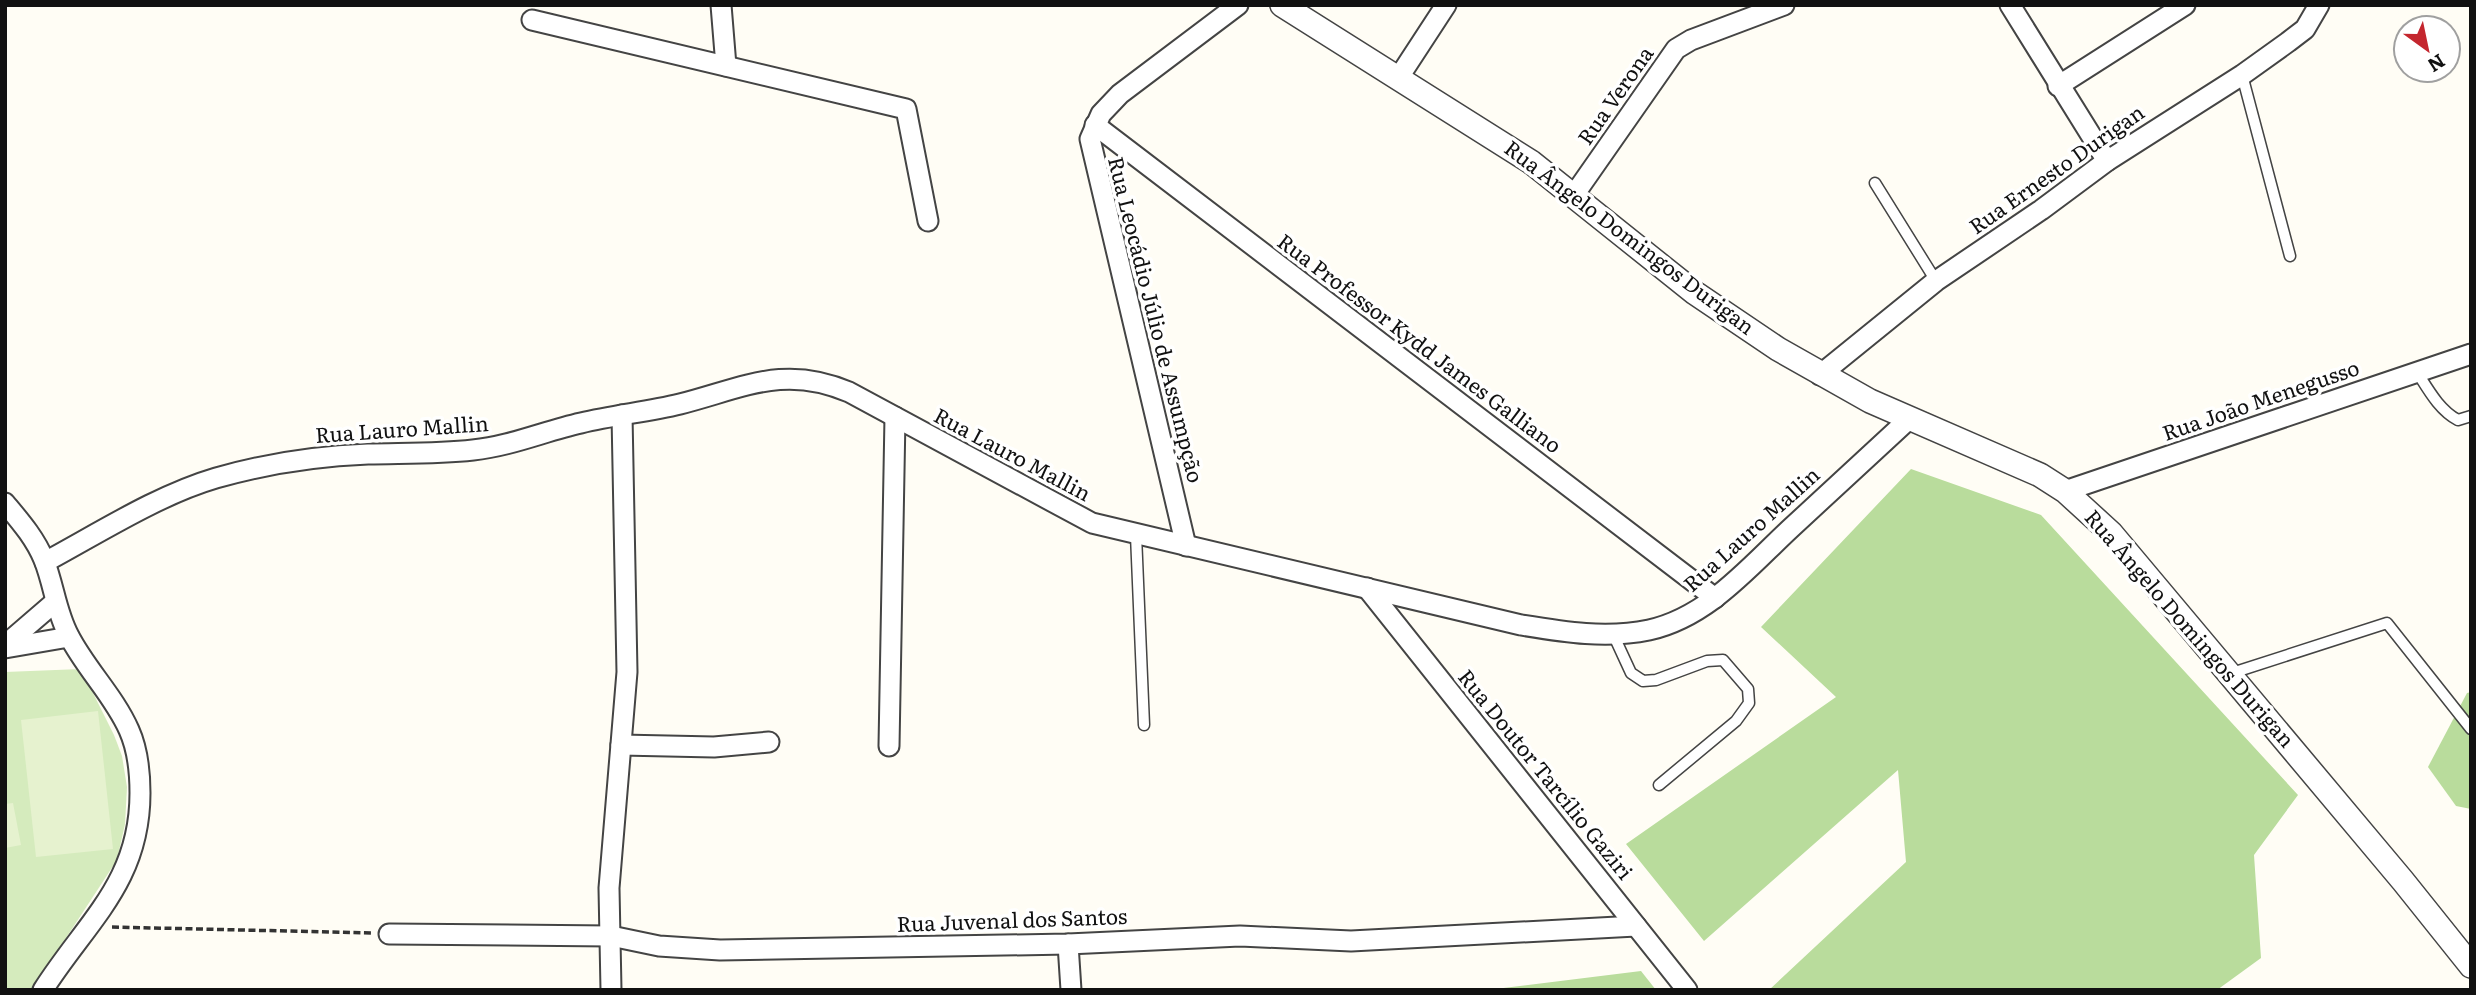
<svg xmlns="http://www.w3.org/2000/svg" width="2476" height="995" font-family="Literata,serif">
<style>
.green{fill:#d5ebbd}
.forest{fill:#b9dc9c}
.pitch{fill:#e6f2cf}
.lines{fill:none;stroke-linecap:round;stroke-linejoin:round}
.service-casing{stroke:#444;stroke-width:13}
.minor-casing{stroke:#444;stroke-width:23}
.tertiary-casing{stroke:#444;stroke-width:26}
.path{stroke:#333;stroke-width:3.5;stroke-dasharray:7 3.5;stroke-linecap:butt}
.service{stroke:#fff;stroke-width:10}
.minor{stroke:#fff;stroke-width:19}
.tertiary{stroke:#fff;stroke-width:23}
.labels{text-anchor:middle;stroke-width:7;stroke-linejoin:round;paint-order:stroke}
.street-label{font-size:21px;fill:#111;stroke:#fff}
</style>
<rect width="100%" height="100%" fill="#fffdf5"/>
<path class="green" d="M81 669 114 735 122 756 127 787 125 824 117 860 32 990H5V672Z"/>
<g class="forest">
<path d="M1911 469 2041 515 2298 795 2254 855 2261 958 2217 990H1769L1906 862 1898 770 1704 941 1626 844 1836 697 1761 627Z"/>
<path d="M2471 692V809L2456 806 2428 767 2467 693Z"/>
<path d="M1641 971 1656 990H1487Z"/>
</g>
<g class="pitch">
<path d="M98 711 113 849 36 857 21 720Z"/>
<path d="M13 803 21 845 5 848V804Z"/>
</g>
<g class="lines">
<g class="service-casing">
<g id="service">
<path d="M2242 75 2290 256"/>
<path d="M1875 183 1936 281"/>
<path d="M2417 372C2428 389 2439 410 2458 420L2471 416"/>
<path d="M1136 535 1144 725"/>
<path d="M1613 634 1631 673 1643 681 1656 680 1707 661 1723 660 1748 689 1749 703 1736 721 1659 785"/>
<path d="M2229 674 2387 623 2471 729"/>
</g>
</g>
<g class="minor-casing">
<g id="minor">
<path d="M721 5 726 66"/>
<path d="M2010 5 2107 161"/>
<path d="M532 20 906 109 928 221"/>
<path d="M1399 77 1446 5"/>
<path d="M2058 86 2185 5"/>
<path d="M1095 125 1715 598"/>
<path d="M1574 195 1676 49 1691 40 1784 5"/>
<path d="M1820 375 1936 281 2041 210 2107 161 2242 75 2288 42 2305 29 2319 5"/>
<path d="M2065 491 2471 354"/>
<path d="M5 503C20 521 35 538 44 560 54 585 56 612 69 636 86 669 114 696 129 730 138 750 140 771 140 793 140 882 87 921 43 990"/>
<path d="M1186 546 1090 139 1101 114 1120 94 1238 5"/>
<path d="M45 562C99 533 158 495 216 478 265 464 317 456 368 454 403 453 438 454 473 450 511 446 545 431 581 423 614 415 647 412 680 404 743 388 784 364 849 392L1092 523 1521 625C1564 632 1606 639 1649 630 1708 617 1749 567 1791 528 1830 492 1870 455 1909 419"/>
<path d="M1367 588 1687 990"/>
<path d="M5 645 55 602"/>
<path d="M5 648 69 637"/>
<path d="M621 745 714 747 769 742"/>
<path d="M889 746 895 417"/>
<path d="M389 934 611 936 659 946 720 950 1068 944 1240 936 1351 941 1636 926"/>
<path d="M1068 944 1071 990"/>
<path d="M611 990 609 888 627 672 622 415"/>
</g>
</g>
<g class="tertiary-casing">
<path id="tertiary" d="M1282 5 1531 162 1695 293 1778 349 1870 401 2040 475 2065 491 2111 533 2403 881 2471 966"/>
</g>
<path class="path" d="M112 927 373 933"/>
<use href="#service" class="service"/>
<use href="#minor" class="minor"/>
<use href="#tertiary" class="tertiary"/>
</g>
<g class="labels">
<g class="street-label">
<text transform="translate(1616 96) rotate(-55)" y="7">Rua Verona</text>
<text transform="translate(2057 170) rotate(-35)" y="7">Rua Ernesto Durigan</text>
<text transform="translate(1629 238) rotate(37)" y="7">Rua Ângelo Domingos Durigan</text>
<text transform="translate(1155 320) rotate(76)" y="7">Rua Leocádio Júlio de Assumpção</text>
<text transform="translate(1419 344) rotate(37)" y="7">Rua Professor Kydd James Galliano</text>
<text transform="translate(2261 401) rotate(-19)" y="7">Rua João Menegusso</text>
<text transform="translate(402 430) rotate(-4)" y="7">Rua Lauro Mallin</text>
<text transform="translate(1012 455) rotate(28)" y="7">Rua Lauro Mallin</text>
<text transform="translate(1752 530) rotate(-42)" y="7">Rua Lauro Mallin</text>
<text transform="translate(2189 629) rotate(49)" y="7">Rua Ângelo Domingos Durigan</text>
<text transform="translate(1545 775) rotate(51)" y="7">Rua Doutor Tarcílio Gaziri</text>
<text transform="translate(1012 921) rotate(-2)" y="7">Rua Juvenal dos Santos</text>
</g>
</g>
<rect width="2476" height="995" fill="none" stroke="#111111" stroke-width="14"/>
<g transform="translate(2427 49) rotate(147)"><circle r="33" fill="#ffffff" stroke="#a0a0a0" stroke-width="2"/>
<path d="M0-5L12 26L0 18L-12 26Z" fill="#c4262e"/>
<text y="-10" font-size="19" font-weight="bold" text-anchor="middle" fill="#111111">N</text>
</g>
</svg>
